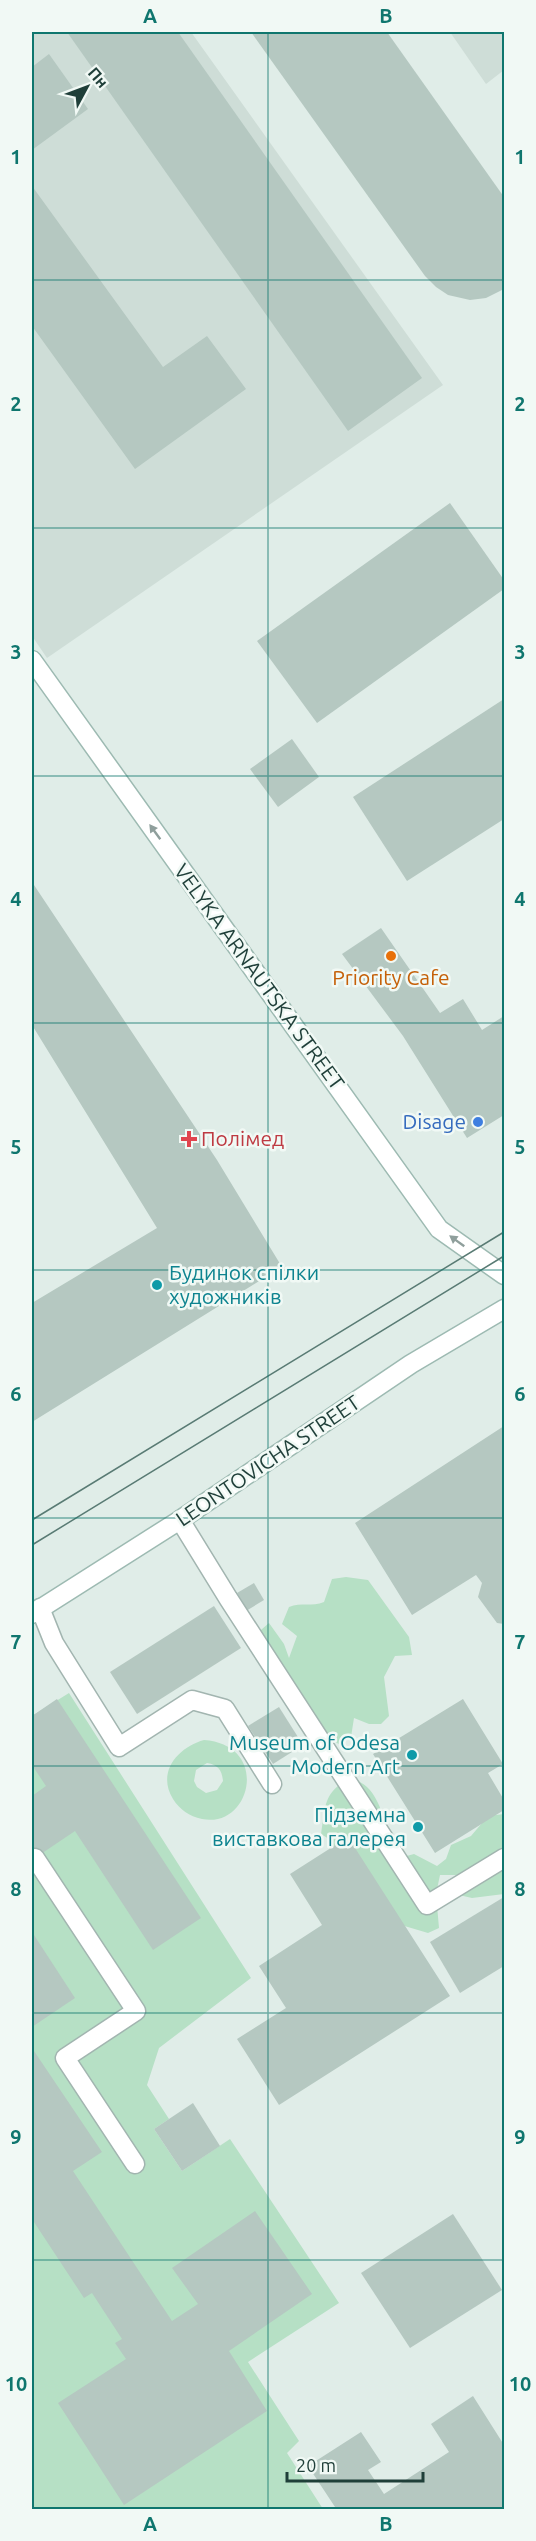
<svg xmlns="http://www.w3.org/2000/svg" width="536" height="2541" font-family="Ubuntu,sans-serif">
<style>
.built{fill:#ceddd7}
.green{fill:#b6e0c5;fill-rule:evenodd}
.building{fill:#b5c8c1}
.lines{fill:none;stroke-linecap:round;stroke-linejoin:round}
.lane-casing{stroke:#a2b5b0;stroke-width:21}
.secondary-casing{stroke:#9dbab2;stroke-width:21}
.lane{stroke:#fff;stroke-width:18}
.secondary{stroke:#fff;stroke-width:18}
.tram{stroke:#597b74;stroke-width:1.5}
.oneway{fill:#8f9f9c}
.grid{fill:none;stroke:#0f766e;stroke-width:1.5;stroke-opacity:0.55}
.food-dot{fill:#e8710a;stroke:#f1f9f5;stroke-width:2}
.shop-dot{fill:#3f7fe0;stroke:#f1f9f5;stroke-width:2}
.health-dot{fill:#e0444e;stroke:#f1f9f5;stroke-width:2}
.culture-dot{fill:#0f9aa8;stroke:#f1f9f5;stroke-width:2}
.labels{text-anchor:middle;stroke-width:5;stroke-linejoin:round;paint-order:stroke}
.street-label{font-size:21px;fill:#1f3f39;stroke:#f1f9f5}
.food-label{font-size:21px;fill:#c56008;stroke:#f1f9f5}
.shop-label{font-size:21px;fill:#366cbe;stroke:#f1f9f5;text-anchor:end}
.health-label{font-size:21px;fill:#be3a42;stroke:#f1f9f5;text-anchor:start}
.culture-label{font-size:21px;fill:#0d838f;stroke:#f1f9f5;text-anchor:end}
.neatline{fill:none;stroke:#0f766e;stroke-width:2}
.grid-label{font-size:20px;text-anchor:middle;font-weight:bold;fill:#0f766e}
</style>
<rect width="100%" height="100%" fill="#e0ede8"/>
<g class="built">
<path d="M32 32H191L443 385 47 658 32 636Z"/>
<path d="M450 32H504V70L486 84Z"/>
</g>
<g class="green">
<path d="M346 1577 368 1580 409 1637 412 1655 395 1656 384 1677 389 1716 381 1724H369L354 1718 351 1737 339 1744 320 1735 315 1713 300 1703 254 1636 269 1623 284 1644 289 1658 297 1636 282 1624 289 1607C301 1602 312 1607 324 1602L332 1579Z"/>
<path d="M69 1693 251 1978 159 2048 147 2085 169 2119 154 2129 182 2171 230 2139 339 2303 248 2362 299 2441 287 2453 323 2509 32 2510V1716Z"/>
<path d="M204 1740C271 1745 251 1829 202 1819 189 1816 180 1810 173 1799 156 1771 179 1747 204 1740ZM207 1763C218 1765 222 1770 223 1781L217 1790 206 1793 197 1787 194 1781 196 1770Z"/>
<path d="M351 1777C356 1780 363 1783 367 1787 383 1802 390 1839 392 1860L414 1854 437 1866 446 1859 451 1845 471 1836 488 1816 504 1814V1894L472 1898 459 1895 457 1875H440L436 1894 439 1928 428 1933 381 1919 329 1871V1839L321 1834C326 1804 323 1793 351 1777Z"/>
</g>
<g class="building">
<path d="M67 32H178L422 378 348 431Z"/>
<path d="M251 32H387L504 197V289L486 298 470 300 448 295 436 287 425 276Z"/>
<path d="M49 54 88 109 32 150V67Z"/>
<path d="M32 186 163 367 207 336 246 389 135 469 32 326Z"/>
<path d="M450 503 504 580V589L317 723 257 641Z"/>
<path d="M504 699V819L407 881 353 797Z"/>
<path d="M292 739 319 777 278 807 250 769Z"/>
<path d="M32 882 217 1160 282 1267 32 1422V1303L157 1228 32 1025Z"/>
<path d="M381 928 440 1013 463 999 482 1030 504 1016V1115L467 1138 403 1036 342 954Z"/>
<path d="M504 1426V1624L497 1623 478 1597 482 1583 476 1575 412 1615 355 1523Z"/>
<path d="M254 1583 264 1600 246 1611 237 1593Z"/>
<path d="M214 1606 241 1648 137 1714 110 1672Z"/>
<path d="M57 1699 201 1918 153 1950 75 1831 32 1860V1796L46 1786 32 1765V1716Z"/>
<path d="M463 1699 503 1764 488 1773 504 1800V1810L435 1853 373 1754Z"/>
<path d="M279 1707 303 1745 273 1764 248 1726Z"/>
<path d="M348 1837 450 1996 279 2105 237 2039 286 2008 259 1966 322 1925 290 1874Z"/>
<path d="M504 1897V1966L460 1993 430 1942Z"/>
<path d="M32 1932 75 1998 32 2027Z"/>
<path d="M32 2048 102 2152 73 2171 172 2321 198 2304 172 2268 255 2211 312 2294 229 2351 267 2411 124 2505 58 2403 126 2359 115 2343 122 2339 92 2293 84 2298 32 2219Z"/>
<path d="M193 2103 220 2146 182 2171 154 2129Z"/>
<path d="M453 2214 502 2290 410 2348 361 2273Z"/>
<path d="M473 2396 504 2445V2510H337L308 2466 361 2432 381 2462 368 2470 384 2494 449 2452 431 2424Z"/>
</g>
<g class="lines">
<g class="lane-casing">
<g id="lane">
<path d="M180 1520 228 1598 427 1905 504 1858"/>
<path d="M40 1608 54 1643 119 1747 192 1700 225 1709 272 1784"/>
<path d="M35 1858 136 2011 65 2058 135 2164"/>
</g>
</g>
<g class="secondary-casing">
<g id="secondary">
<path d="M32 660 439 1229 504 1275"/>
<path d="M32 1614 180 1520 411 1364 504 1309"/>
</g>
</g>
<use href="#lane" class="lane"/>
<use href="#secondary" class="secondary"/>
<g class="tram">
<path d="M32 1520 504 1232"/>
<path d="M32 1545 504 1256"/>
</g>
</g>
<defs><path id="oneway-solid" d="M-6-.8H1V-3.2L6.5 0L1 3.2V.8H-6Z" transform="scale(1.5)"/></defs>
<g class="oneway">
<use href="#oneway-solid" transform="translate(155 832) rotate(-126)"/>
<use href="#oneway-solid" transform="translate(457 1241) rotate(-144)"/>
</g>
<path class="grid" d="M268 32V2510M32 280H504M32 528H504M32 776H504M32 1023H504M32 1270H504M32 1518H504M32 1766H504M32 2013H504M32 2260H504"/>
<circle class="food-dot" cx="391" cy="956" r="6"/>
<circle class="shop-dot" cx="478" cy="1122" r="6"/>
<path class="health-dot" d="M186 1130h6v6h6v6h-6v6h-6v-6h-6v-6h6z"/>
<g class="culture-dot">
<circle cx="157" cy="1285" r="6"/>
<circle cx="412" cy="1755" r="6"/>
<circle cx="418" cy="1827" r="6"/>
</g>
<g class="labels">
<g class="street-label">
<text transform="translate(259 977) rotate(54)" y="7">VELYKA ARNAUTSKA STREET</text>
<text transform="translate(268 1461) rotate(-34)" y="7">LEONTOVICHA STREET</text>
</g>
<g class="food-label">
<text x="391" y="985">Priority Cafe</text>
</g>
<g class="shop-label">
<text x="466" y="1129">Disage</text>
</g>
<g class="health-label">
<text x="201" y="1146">Полімед</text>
</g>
<g class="culture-label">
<text x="169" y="1280" text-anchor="start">Будинок спілки<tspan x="169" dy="24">художників</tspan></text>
<text x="400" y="1750">Museum of Odesa<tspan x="400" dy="24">Modern Art</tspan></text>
<text x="406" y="1822">Підземна<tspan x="406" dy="24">виставкова галерея</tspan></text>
</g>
</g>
<rect width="536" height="2541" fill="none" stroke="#f1f9f5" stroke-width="66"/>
<g transform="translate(87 87) rotate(49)" stroke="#f1f9f5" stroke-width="4.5" paint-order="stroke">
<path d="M0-4.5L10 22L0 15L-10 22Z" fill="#1f3f39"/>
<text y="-9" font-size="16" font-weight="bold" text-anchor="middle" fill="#1f3f39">Пн</text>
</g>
<path d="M287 2472v9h136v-9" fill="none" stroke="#1f3f39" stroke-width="3"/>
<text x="296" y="2472" font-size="18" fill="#1f3f39" stroke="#f1f9f5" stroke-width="4.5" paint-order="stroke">20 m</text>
<rect x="33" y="33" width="470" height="2475" class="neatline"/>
<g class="grid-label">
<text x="150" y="23">A</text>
<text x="386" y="23">B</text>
<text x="16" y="164">1</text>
<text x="520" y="164">1</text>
<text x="16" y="411">2</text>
<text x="520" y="411">2</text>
<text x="16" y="659">3</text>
<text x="520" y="659">3</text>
<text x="16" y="906">4</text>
<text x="520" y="906">4</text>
<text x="16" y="1154">5</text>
<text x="520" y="1154">5</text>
<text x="16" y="1401">6</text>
<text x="520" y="1401">6</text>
<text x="16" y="1649">7</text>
<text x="520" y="1649">7</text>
<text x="16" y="1896">8</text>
<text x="520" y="1896">8</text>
<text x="16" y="2144">9</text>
<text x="520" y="2144">9</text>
<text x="16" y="2391">10</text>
<text x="520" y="2391">10</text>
<text x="150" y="2531">A</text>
<text x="386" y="2531">B</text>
</g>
</svg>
